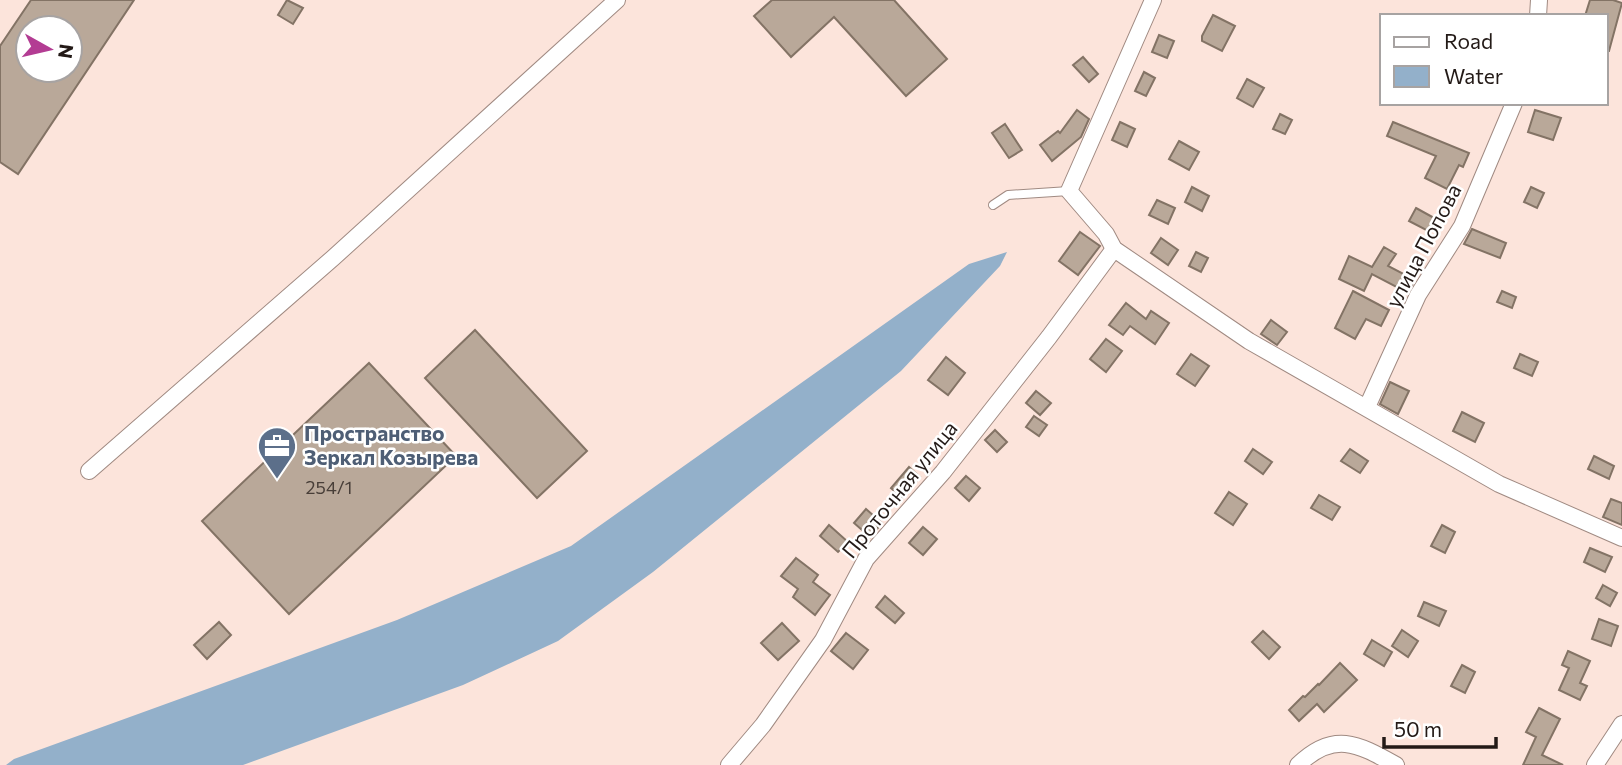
<svg xmlns="http://www.w3.org/2000/svg" width="1622" height="765" font-family="Commissioner,sans-serif">
<style>
.water{fill:#93b0ca}
.building{fill:#b9a899;stroke:#837365;stroke-width:2;fill-rule:evenodd}
.lines{fill:none;stroke-linecap:round;stroke-linejoin:round}
.service-casing{stroke:#a08a82;stroke-width:10}
.minor-casing{stroke:#a08a82;stroke-width:18}
.service{stroke:#fff;stroke-width:8}
.minor{stroke:#fff;stroke-width:16}
.labels{text-anchor:middle;stroke-width:5;stroke-linejoin:round;paint-order:stroke}
.number-label{font-size:18px;fill:#483e38}
.street-label{font-size:21px;fill:#231a17;stroke:#fff}
.service-label{font-size:21px;font-weight:bold;fill:#4e5e75;stroke:#fff;text-anchor:start}
</style>
<rect width="100%" height="100%" fill="#fce4db"/>
<path class="water" d="M1007 252 1000 266 901 371 653 572 558 641 463 685 243 765H6L14 759 397 620 571 546 969 264Z"/>
<g class="building">
<path d="M31 0H134L18 174 0 162V46ZM28 28H70V70H28Z"/>
<path d="M287 0 303 8 293 24 278 15Z"/>
<path d="M772 0H894L947 59 906 96 834 17 791 57 754 16Z"/>
<path d="M1590 0H1613L1622 3 1609 51H1606V16H1585Z"/>
<path d="M1213 15 1235 26 1222 51 1202 41V36Z"/>
<path d="M1159 35 1174 41 1167 58 1152 52Z"/>
<path d="M1083 57 1098 74 1089 82 1073 65Z"/>
<path d="M1144 72 1155 78 1146 96 1135 91Z"/>
<path d="M1247 79 1264 88 1253 107 1237 98Z"/>
<path d="M1077 110 1089 119 1081 137 1052 161 1040 145 1058 131 1060 133Z"/>
<path d="M1535 110 1561 118 1553 140 1528 132Z"/>
<path d="M1280 114 1292 120 1285 134 1273 129Z"/>
<path d="M1120 122 1135 129 1127 147 1112 140Z"/>
<path d="M1393 122 1469 153 1463 167 1459 165 1447 189 1425 178 1436 156 1387 136Z"/>
<path d="M1005 124 1022 150 1009 158 992 133Z"/>
<path d="M1179 141 1199 152 1189 170 1169 159Z"/>
<path d="M1192 187 1209 196 1202 211 1185 202Z"/>
<path d="M1531 187 1544 193 1537 208 1524 202Z"/>
<path d="M1157 200 1175 208 1168 224 1149 215Z"/>
<path d="M1416 208 1436 219 1430 232 1409 221Z"/>
<path d="M1472 229 1506 243 1500 258 1464 244Z"/>
<path d="M1080 232 1100 246 1078 275 1059 261Z"/>
<path d="M1161 238 1178 250 1168 265 1151 253Z"/>
<path d="M1384 247 1396 254 1388 266 1415 280 1408 293 1372 274 1364 291 1339 279 1349 256 1372 267Z"/>
<path d="M1196 252 1208 258 1201 272 1189 266Z"/>
<path d="M1353 291 1389 310 1381 326 1366 319 1355 339 1335 328Z"/>
<path d="M1502 291 1516 297 1512 308 1497 302Z"/>
<path d="M1126 303 1146 319 1151 311 1169 323 1155 344 1130 326 1123 335 1109 325Z"/>
<path d="M1271 320 1287 332 1277 345 1261 334Z"/>
<path d="M475 330 587 451 537 498 425 378Z"/>
<path d="M1106 339 1122 351 1106 372 1090 359Z"/>
<path d="M1191 354 1209 366 1195 386 1177 374Z"/>
<path d="M1520 354 1538 362 1532 376 1514 368Z"/>
<path d="M946 357 965 373 948 395 928 380Z"/>
<path d="M369 363 456 456 289 614 202 521Z"/>
<path d="M1390 382 1409 391 1398 414 1380 404Z"/>
<path d="M1036 391 1051 403 1040 415 1026 403Z"/>
<path d="M1462 412 1484 423 1475 442 1453 431Z"/>
<path d="M1034 416 1047 425 1039 436 1026 427Z"/>
<path d="M995 430 1007 442 997 452 985 440Z"/>
<path d="M1253 449 1272 462 1263 474 1245 461Z"/>
<path d="M1350 449 1368 461 1360 473 1341 461Z"/>
<path d="M1594 456 1614 466 1609 479 1588 469Z"/>
<path d="M909 467 920 477 902 497 891 488Z"/>
<path d="M966 476 980 488 969 501 955 488Z"/>
<path d="M1229 492 1247 504 1233 525 1215 513Z"/>
<path d="M1319 495 1340 507 1332 520 1311 508Z"/>
<path d="M1611 499 1622 503V525L1603 517Z"/>
<path d="M866 509 882 523 870 537 854 523Z"/>
<path d="M829 525 848 542 838 552 820 536Z"/>
<path d="M1442 525 1455 532 1445 553 1431 546Z"/>
<path d="M923 527 937 539 923 555 909 543Z"/>
<path d="M1590 548 1612 557 1605 572 1584 562Z"/>
<path d="M796 558 818 575 813 582 830 595 815 615 793 597 798 589 781 576Z"/>
<path d="M1603 585 1617 593 1610 606 1596 598Z"/>
<path d="M885 596 904 613 895 623 876 607Z"/>
<path d="M1424 602 1446 611 1439 626 1418 616Z"/>
<path d="M1599 619 1618 626 1611 646 1592 639Z"/>
<path d="M219 622 231 635 207 659 194 645Z"/>
<path d="M782 623 799 641 778 660 761 643Z"/>
<path d="M1402 630 1418 641 1408 657 1392 646Z"/>
<path d="M1263 631 1280 647 1269 659 1252 642Z"/>
<path d="M846 633 868 650 853 669 831 651Z"/>
<path d="M1372 640 1392 652 1384 666 1364 654Z"/>
<path d="M1568 651 1590 661 1580 683 1587 686 1580 700 1559 690 1569 668 1562 665Z"/>
<path d="M1340 663 1357 680 1324 712 1317 704 1299 721 1289 710 1303 696 1305 697 1318 684 1319 685Z"/>
<path d="M1462 665 1475 672 1465 693 1451 686Z"/>
<path d="M1539 708 1560 719 1542 755 1563 765H1523L1536 737 1526 732Z"/>
</g>
<g class="lines">
<g class="service-casing">
<path id="service" d="M993 205 1008 195 1069 191"/>
</g>
<g class="minor-casing">
<g id="minor">
<path d="M1153 0 1069 191 1106 234 1114 249 1249 341 1499 484 1622 538"/>
<path d="M1538 16 1539 0"/>
<path d="M1367 407 1418 295 1462 226 1514 103"/>
<path d="M89 471 333 258 617 0"/>
<path d="M729 765 763 725 823 640 866 559 943 472 1049 337 1114 249"/>
<path d="M1298 765C1334 730 1358 744 1396 765"/>
<path d="M1595 765 1622 724"/>
</g>
</g>
<use href="#service" class="service"/>
<use href="#minor" class="minor"/>
</g>
<defs>
<g id="office-pin" transform="scale(2.0125)"><path d="M0 17L-7.5 6A9.5 9.5 0 1 1 7.5 6Z" fill="#5c6f8a" stroke="#fff"/><path d="M-6-3h4V-5.5h4V-3h4V5H-6ZM-1-4.5V-3h2v-1.5ZM-6 0V1H6V0Z" fill="#fff"/></g>
</defs>
<g fill-rule="evenodd">
<use href="#office-pin" x="277" y="446"/>
</g>
<g class="labels">
<g class="number-label">
<text x="329" y="494">254/1</text>
</g>
<g class="street-label">
<text transform="translate(1424 246) rotate(-62)" y="7">улица Попова</text>
<text transform="translate(900 490) rotate(-51)" y="7">Проточная улица</text>
</g>
<g class="service-label">
<text x="304" y="441">Пространство<tspan x="304" dy="24">Зеркал Козырева</tspan></text>
</g>
</g>
<rect x="1380" y="14" width="228" height="91" fill="#ffffff" stroke="#a7a3a2" stroke-width="2"/>
<rect x="1394" y="37" width="35" height="10" fill="#ffffff" stroke="#a7a3a2" stroke-width="2"/>
<text x="1444" y="49" font-size="21" fill="#231a17">Road</text>
<rect x="1394" y="66" width="35" height="21" fill="#93b0ca" stroke="#a7a3a2" stroke-width="2"/>
<text x="1444" y="84" font-size="21" fill="#231a17">Water</text>
<g transform="translate(49 49) rotate(98)"><circle r="33" fill="#ffffff" stroke="#a7a3a2" stroke-width="2"/>
<path d="M0-5L12 26L0 18L-12 26Z" fill="#b33c93"/>
<text y="-10" font-size="19" font-weight="bold" text-anchor="middle" fill="#231a17">N</text>
</g>
<path d="M1384 737v10h112v-10" fill="none" stroke="#231a17" stroke-width="3.5"/>
<text x="1394" y="737" font-size="21" fill="#231a17" stroke="#ffffff" stroke-width="5" paint-order="stroke">50 m</text>
</svg>
